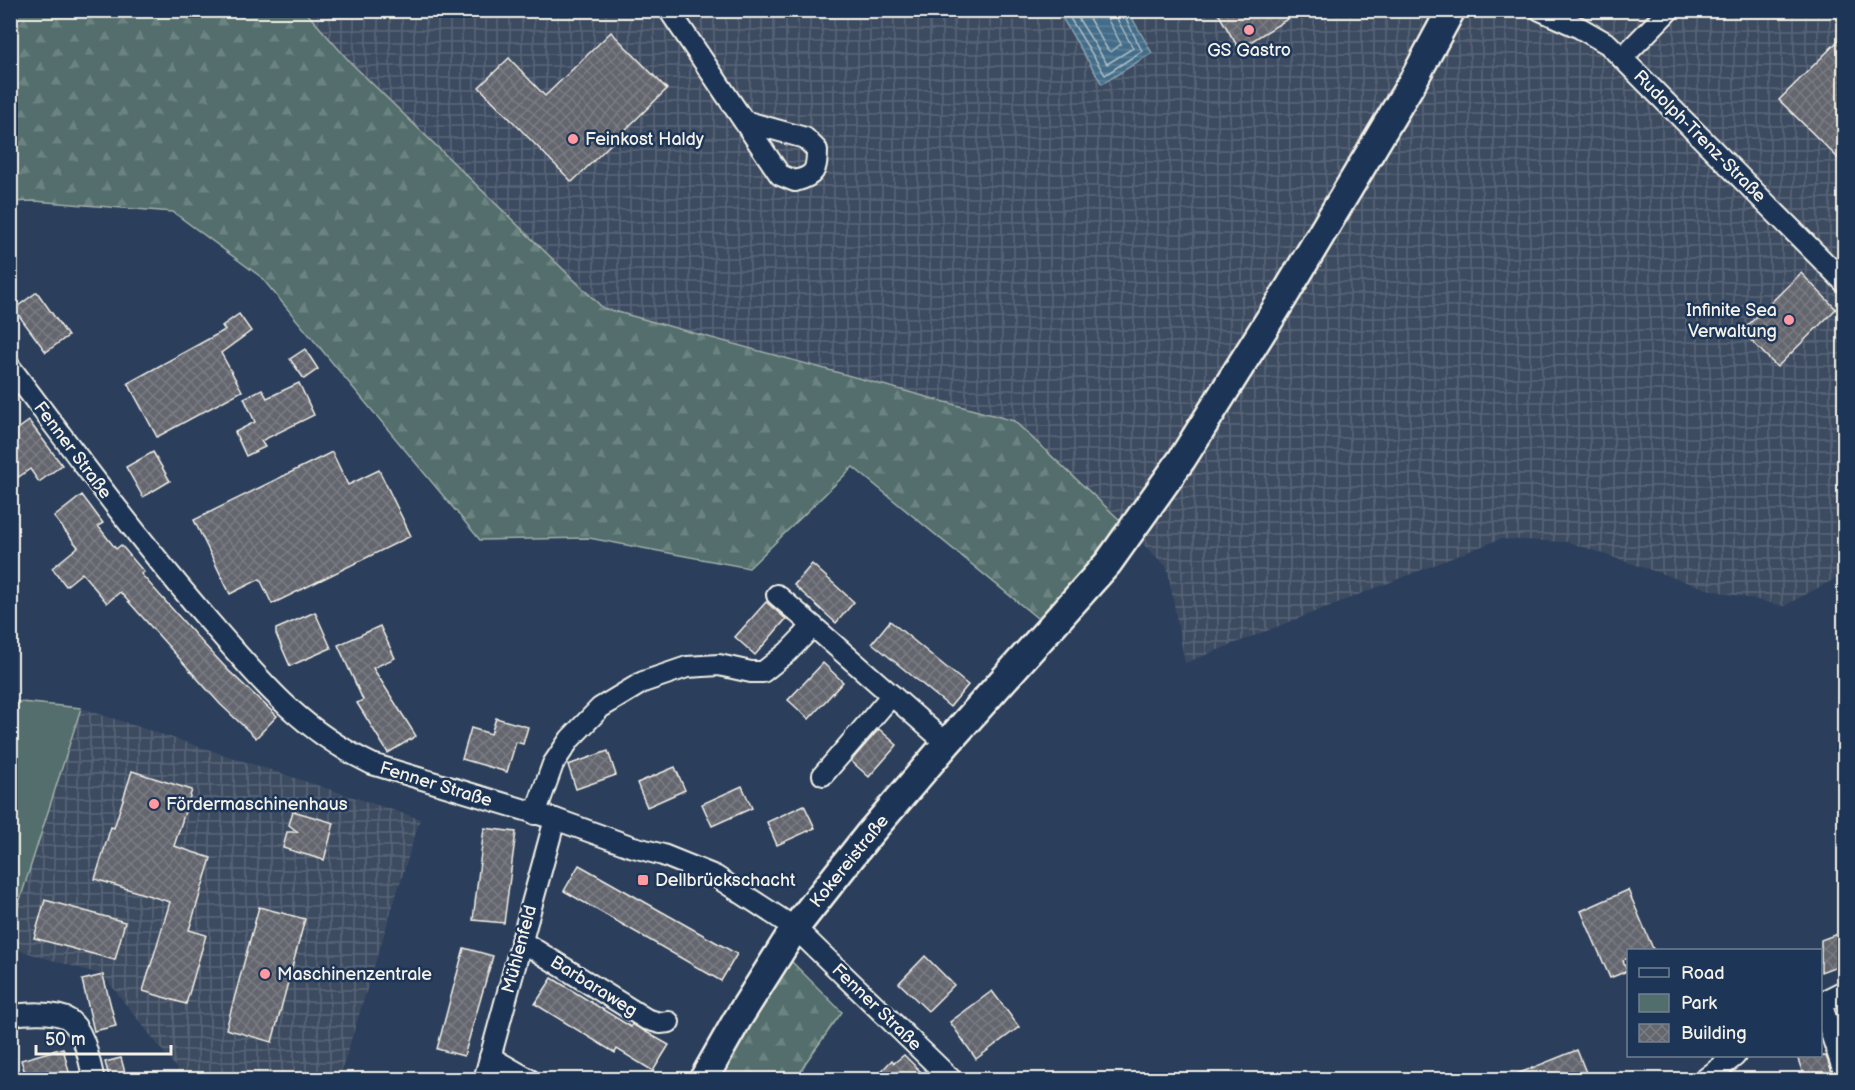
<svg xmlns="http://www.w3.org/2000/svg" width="1855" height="1090" font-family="'Balsamiq Sans',sans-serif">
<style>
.industrial{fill:url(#industrial-grid)}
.green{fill:#526e6c;stroke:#a3b0aa;stroke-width:1.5}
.forest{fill:url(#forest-firs);stroke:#a3b0aa;stroke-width:1.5}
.water{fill:url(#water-rules);stroke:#89a1af;stroke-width:1.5}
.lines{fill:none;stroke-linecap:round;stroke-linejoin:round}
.shore{stroke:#adbcc2;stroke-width:1.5}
.building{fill:url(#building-cross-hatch);stroke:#f4f1e8;stroke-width:1.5}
.minor-casing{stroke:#f4f1e8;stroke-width:24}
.secondary-casing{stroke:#f4f1e8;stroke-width:32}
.minor{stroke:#1d3557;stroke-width:20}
.secondary{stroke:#1d3557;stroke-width:27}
.poi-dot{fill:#ff9aa2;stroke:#1d3557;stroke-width:2}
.labels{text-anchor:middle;stroke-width:5;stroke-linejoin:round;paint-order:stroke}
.poi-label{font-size:18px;fill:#f4f1e8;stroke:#1d3557;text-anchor:start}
.street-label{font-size:18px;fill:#f4f1e8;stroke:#1d3557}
</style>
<defs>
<pattern id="industrial-grid" width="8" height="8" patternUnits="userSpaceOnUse" patternTransform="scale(1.5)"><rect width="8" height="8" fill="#3c4b61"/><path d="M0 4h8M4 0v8" fill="none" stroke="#596578"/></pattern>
<pattern id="forest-firs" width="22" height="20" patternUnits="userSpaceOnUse" patternTransform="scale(1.5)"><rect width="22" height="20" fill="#526e6c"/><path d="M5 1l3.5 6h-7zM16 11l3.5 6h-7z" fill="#6c8381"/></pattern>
<pattern id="water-rules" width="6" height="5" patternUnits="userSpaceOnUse" patternTransform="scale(1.5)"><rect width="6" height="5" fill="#426c89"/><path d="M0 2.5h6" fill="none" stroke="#5e819a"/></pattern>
<pattern id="building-cross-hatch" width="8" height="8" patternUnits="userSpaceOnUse" patternTransform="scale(1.5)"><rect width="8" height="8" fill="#64666e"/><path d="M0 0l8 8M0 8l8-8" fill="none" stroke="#7b7c83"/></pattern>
</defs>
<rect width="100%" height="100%" fill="#2b3f5c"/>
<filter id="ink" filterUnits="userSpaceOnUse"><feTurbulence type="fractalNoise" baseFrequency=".0167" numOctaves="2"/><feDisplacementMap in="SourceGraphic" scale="12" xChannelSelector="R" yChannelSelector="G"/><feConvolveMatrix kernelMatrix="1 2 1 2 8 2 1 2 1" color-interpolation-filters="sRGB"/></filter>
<g filter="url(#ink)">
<g class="industrial">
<path d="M305 11H1844V574L1784 606 1707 589 1568 542 1500 539 1185 663 1167 567 1014 421 603 308 351 63Z"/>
<path d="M81 708 420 819 339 1079H175L177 1069 103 975 11 948V928Z"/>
</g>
<path class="green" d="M11 701 81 708 11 928 10 701Z"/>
<g class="forest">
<path d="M11 11H305L351 63 603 308 1014 421 1121 521 1042 622 853 467 749 568 589 538 480 540 261 277 173 212 34 201 11 202Z"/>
<path d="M790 960 842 1012 806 1062 797 1079 715 1080Z"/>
</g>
<path class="water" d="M1058 11H1128L1152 53 1102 84Z"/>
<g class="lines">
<g class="shore">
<path d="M1065 10 1105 75 1142 51 1124 15 1123 10"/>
<path d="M1073 10 1107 64 1133 48 1117 19 1116 10"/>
<path d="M1084 10 1108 50 1111 52 1121 44 1108 20 1107 10"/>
</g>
</g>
<g class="building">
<path d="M1216 10H1302L1239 49Z"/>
<path d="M611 32 667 89 572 182 479 87 509 58 545 96Z"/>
<path d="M1845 34V165L1779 100Z"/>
<path d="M1801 273 1836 309 1777 367 1742 331Z"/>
<path d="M37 292 68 336 46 352 14 309Z"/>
<path d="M239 314 251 331 221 353 242 391 157 437 128 383 225 330 222 326Z"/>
<path d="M305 349 318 369 304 379 290 359Z"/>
<path d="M299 383 314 415 261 441 265 447 246 456 235 432 255 422 244 398 262 389 267 398Z"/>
<path d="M29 421 62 465 39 482 30 469 10 483V435Z"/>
<path d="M153 452 170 481 143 497 126 467Z"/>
<path d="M332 452 348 485 379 470 411 536 272 604 260 579 230 594 194 520Z"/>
<path d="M82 495 103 523 98 526 116 549 121 545 144 572 141 574 200 640 229 671 277 716 256 738 220 704 120 592 107 603 82 573 66 586 52 568 78 547 54 517Z"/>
<path d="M812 564 854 602 836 623 794 585Z"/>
<path d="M766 602 786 619 755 655 735 637Z"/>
<path d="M315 612 331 648 290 666 276 634V629Z"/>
<path d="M890 621 968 685 950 707 872 643Z"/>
<path d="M380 626 395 658 373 668 416 736 388 753 357 703 363 700 338 645Z"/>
<path d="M823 663 843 682 809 719 788 700Z"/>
<path d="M496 718 528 727 523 744 516 742 507 772 462 759 471 728 491 734Z"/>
<path d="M879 729 897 745 869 777 851 761Z"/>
<path d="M608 751 616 775 576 789 568 765Z"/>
<path d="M675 767 685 790 647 807 637 783Z"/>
<path d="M132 771 192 790 174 846 211 858 189 930 206 935 186 1004 143 991 170 902 95 879 111 827 114 828Z"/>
<path d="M742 786 752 808 712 826 702 804Z"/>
<path d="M804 805 815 828 777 845 767 822Z"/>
<path d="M293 811 334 823 324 860 283 848 287 832H298L289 825Z"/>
<path d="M484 828 516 832 504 923 473 920Z"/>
<path d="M579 865 737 954 721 981 564 891Z"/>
<path d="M1628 890 1654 951H1629V958L1623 960 1627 971 1610 978 1581 911Z"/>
<path d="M45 900 125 922 115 960 34 938Z"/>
<path d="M259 907 305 919 272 1042 226 1029Z"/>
<path d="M1845 931V963L1821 972V940Z"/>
<path d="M464 948 493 956 464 1056 437 1049Z"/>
<path d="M925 956 954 985 928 1011 899 983Z"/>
<path d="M103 975 116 1026 94 1031 82 980Z"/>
<path d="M552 978 631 1027 632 1024 669 1045 653 1071 617 1049 615 1053 535 1004Z"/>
<path d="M992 991 1019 1027 976 1059 950 1022Z"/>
<path d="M63 1048 71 1080H27L21 1060Z"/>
<path d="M1577 1050 1589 1080H1507V1078Z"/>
<path d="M904 1055 929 1080H873L892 1060 894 1063Z"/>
<path d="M1797 1056H1826L1835 1080H1805Z"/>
<path d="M121 1058 127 1080H110L105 1062Z"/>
</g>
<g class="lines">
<g class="minor-casing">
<g id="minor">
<path d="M669 10 780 175 795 181C815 176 817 170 817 150L805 138 744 121"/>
<path d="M1540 10 1580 28 1608 44 1844 282"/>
<path d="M1622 58 1669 10"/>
<path d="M10 367C75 453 139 540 209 621 261 681 299 729 372 764L555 819 630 846 663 855 715 876 795 928 952 1080"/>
<path d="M777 595 813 626"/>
<path d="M823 775 892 695"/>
<path d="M535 814 553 764 570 739 600 708 643 682 687 667 719 665 751 672H763L788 652 813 626 937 735"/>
<path d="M521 941 646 1019 660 1023 669 1022"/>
<path d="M1820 1003 1844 991"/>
<path d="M1821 1003 1844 1072"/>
<path d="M10 1016C24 1013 55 1011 68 1019 85 1030 89 1061 94 1080"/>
<path d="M490 1057 530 1080"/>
<path d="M484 1080 555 819"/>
<path d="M1704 1080 1735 1056"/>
</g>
</g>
<g class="secondary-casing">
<path id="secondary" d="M703 1080 737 1020 795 928 869 834 947 743 1108 563 1182 459 1283 298 1414 79 1451 10"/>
</g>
<use href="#minor" class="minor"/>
<use href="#secondary" class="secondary"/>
</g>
</g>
<g class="poi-dot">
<circle cx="1249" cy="30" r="6"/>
<circle cx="573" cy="139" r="6"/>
<circle cx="1789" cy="320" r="6"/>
<circle cx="154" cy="804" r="6"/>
<rect x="637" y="874" width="12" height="12" rx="3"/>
<circle cx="265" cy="974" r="6"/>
</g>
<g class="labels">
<g class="poi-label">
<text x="1249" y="56" text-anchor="middle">GS Gastro</text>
<text x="585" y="145">Feinkost Haldy</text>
<text x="1777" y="316" text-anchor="end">Infinite Sea<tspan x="1777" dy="21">Verwaltung</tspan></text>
<text x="166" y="810">Fördermaschinenhaus</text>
<text x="655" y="886">Dellbrückschacht</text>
<text x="277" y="980">Maschinenzentrale</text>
</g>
<g class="street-label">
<text transform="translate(1700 136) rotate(45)" y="6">Rudolph-Trenz-Straße</text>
<text transform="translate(73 450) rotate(53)" y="6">Fenner Straße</text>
<text transform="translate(436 784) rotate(17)" y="6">Fenner Straße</text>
<text transform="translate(849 861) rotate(-51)" y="6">Kokereistraße</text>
<text transform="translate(519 949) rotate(-75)" y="6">Mühlenfeld</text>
<text transform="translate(594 986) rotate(32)" y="6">Barbaraweg</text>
<text transform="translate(877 1007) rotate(44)" y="6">Fenner Straße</text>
</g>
</g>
<rect width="1855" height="1090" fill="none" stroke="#1d3557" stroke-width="36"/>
<rect x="18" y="18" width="1819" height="1054" fill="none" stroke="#f4f1e8" stroke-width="2" filter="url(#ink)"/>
<rect x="1627" y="949" width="195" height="108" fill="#1d3557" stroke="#738091" stroke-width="1.5"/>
<rect x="1639" y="968" width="30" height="9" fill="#1d3557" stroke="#738091" stroke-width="1.5"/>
<text x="1681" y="979" font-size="18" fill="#f4f1e8">Road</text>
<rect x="1639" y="994" width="30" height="18" fill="#526e6c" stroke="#738091" stroke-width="1.5"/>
<text x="1681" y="1009" font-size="18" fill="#f4f1e8">Park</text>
<rect x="1639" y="1024" width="30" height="18" fill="url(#building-cross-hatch)" stroke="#738091" stroke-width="1.5"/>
<text x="1681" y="1039" font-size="18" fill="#f4f1e8">Building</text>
<path d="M36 1045v9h135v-9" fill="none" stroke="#f4f1e8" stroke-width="3"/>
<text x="45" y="1045" font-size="18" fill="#f4f1e8" stroke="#1d3557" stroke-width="4.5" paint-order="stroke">50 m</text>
</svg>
